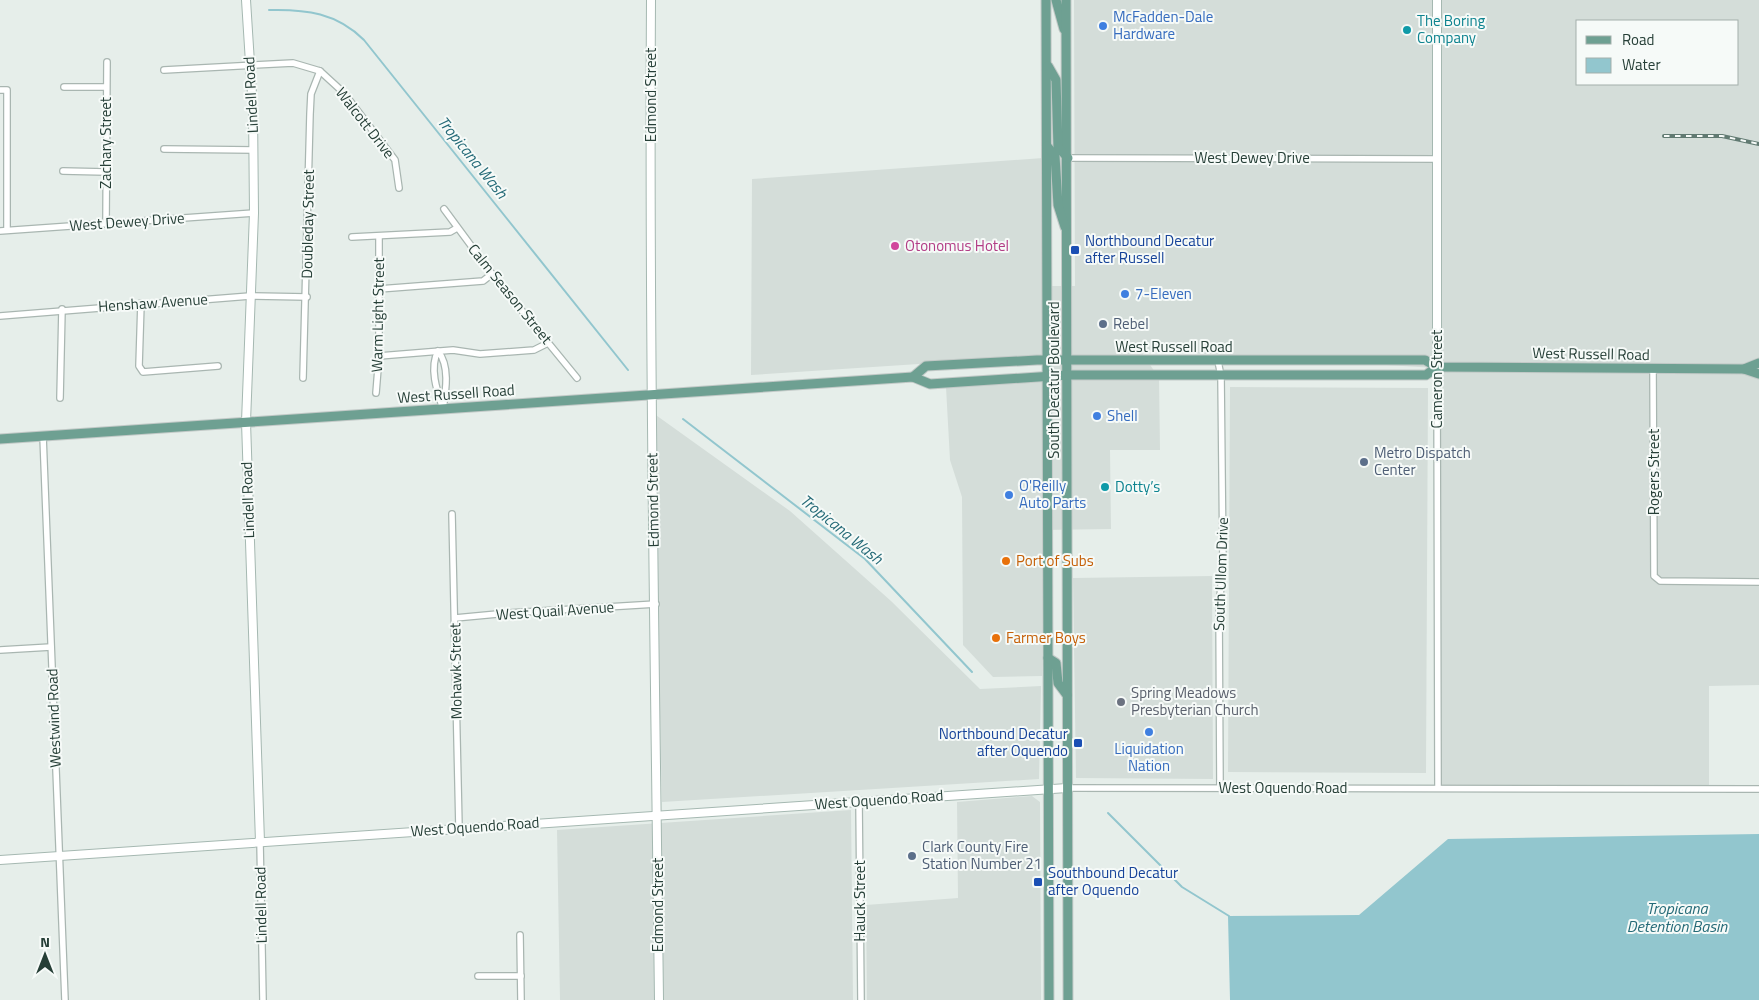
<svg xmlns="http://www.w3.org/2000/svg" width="1759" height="1000" font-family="'Titillium Web',sans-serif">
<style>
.built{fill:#d4ddd9;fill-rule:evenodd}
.water{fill:#92c6ce}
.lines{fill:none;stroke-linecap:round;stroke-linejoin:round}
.stream{stroke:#92c6ce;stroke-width:2}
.street-casing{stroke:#a9b6b1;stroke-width:8}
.secondary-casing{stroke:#a5b8b1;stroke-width:10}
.primary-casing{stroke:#c2c9c7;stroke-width:11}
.street{stroke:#fff;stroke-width:5.5}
.secondary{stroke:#fff;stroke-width:8}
.primary{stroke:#6ea092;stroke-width:9}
.rail-casing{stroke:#617a72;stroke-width:4}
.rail{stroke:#f6faf8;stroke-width:2;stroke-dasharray:5.5;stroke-linecap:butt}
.shop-dot{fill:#3f7fe0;stroke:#f6faf8;stroke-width:2}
.culture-dot{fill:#0f9aa8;stroke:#f6faf8;stroke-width:2}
.hotel-dot{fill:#d1479c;stroke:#f6faf8;stroke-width:2}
.transit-dot{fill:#1a4fb4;stroke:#f6faf8;stroke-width:2}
.service-dot{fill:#5c6f8a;stroke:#f6faf8;stroke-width:2}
.food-dot{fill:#e8710a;stroke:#f6faf8;stroke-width:2}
.worship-dot{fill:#6b7280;stroke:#f6faf8;stroke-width:2}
.labels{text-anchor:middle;stroke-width:4;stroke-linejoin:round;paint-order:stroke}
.shop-label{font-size:15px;fill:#366cbe;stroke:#f6faf8;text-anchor:start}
.culture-label{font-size:15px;fill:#0d838f;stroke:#f6faf8;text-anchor:start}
.street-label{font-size:15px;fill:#263f37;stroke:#f6faf8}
.transit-label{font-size:15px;fill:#164399;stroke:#f6faf8;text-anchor:start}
.hotel-label{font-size:15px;fill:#b23c85;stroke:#f6faf8;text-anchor:start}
.service-label{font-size:15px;fill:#4e5e75;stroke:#f6faf8;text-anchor:start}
.food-label{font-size:15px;fill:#c56008;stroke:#f6faf8;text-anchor:start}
.worship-label{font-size:15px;fill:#5b616d;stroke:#f6faf8;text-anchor:start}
.water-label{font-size:16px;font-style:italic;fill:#246a77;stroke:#f6faf8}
</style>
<rect width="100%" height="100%" fill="#e6eeea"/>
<g class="built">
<path d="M1074 0H1759V685L1709 686V788H1438L1436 368 1140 350 1159 378 1160 450H1110L1111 529 1043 530 1042 676 993 677 963 645 962 497 950 460 946 387 1043 382 1042 356 751 375 752 179 1043 158 1042 286H1075ZM1578 21H1738V84H1578Z"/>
<path d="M1230 387 1428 388 1426 773 1228 772Z"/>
<path d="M653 413 790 511 891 601 980 689 1041 686 1039 779 662 802Z"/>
<path d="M1212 576 1213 779 1076 778 1073 578Z"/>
<path d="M1032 796 1040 802 1041 1000H867L866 905 958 898 957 802Z"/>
<path d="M851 810 853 1000H560L557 830Z"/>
</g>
<path class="water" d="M1759 834V1000H1230L1228 916 1359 915 1448 839Z"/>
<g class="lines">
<g class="stream">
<path d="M269 10C306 9 337 13 364 40L628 370"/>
<path d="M683 419 865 559 972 672"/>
<path d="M1108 813 1182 887 1229 916"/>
</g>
<g class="street-casing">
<g id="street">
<path d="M164 70 293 63 320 71 344 93 395 160 399 188"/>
<path d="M64 87H106"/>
<path d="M0 90H7V230"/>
<path d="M164 149 254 150"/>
<path d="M1068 158 1437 159"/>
<path d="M63 171 106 172"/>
<path d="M444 209 492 274 577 378"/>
<path d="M106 224 107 62"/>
<path d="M0 231 254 213"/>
<path d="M352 237 450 232 457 228"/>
<path d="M379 289 483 281 492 274"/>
<path d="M141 303 139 366 143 372 218 366"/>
<path d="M0 316 250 296 307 297"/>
<path d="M438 351C450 366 446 390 443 409 437 391 429 368 438 351Z"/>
<path d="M379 356 453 350 480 354 534 350 548 343"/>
<path d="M1218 361 1221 376 1223 566 1219 606 1220 788"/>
<path d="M1437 367 1438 788"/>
<path d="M1653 368 1654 576 1660 581 1759 582"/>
<path d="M303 378 310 114 311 94 320 71"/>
<path d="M376 393 379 356V237"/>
<path d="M60 398 62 309"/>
<path d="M43 436 65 1000"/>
<path d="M452 514 459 828"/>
<path d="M455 618 508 613 656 604"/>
<path d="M0 650 51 647"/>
<path d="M1067 788 1759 789"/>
<path d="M859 801 861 1000"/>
<path d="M260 842 263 1000"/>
<path d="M520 935 521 1000"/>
<path d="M478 976H521"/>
</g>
</g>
<g class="secondary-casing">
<g id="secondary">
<path d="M246 0 253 110 254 213 246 422 260 842"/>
<path d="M651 0C649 333 655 667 659 1000"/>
<path d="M1437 0V367"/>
<path d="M0 860 1067 788"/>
</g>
</g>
<g class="primary-casing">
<g id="primary">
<path d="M1046 0 1049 1000"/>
<path d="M1056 0 1064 29"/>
<path d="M1066 0 1068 1000"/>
<path d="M1048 66 1056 80 1058 147 1068 158"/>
<path d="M1047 146 1055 156 1058 205 1065 227"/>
<path d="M1744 369 1759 374"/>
<path d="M913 377 926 366 1037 360H1425L1437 367 1744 369 1759 363"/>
<path d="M0 439 913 377 930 384 1068 375H1426L1437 367"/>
<path d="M1048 658 1056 663 1058 683 1067 695"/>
</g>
</g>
<use href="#street" class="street"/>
<use href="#secondary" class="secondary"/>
<use href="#primary" class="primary"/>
<g class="rail-casing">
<path id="rail" d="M1664 136H1722L1759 144"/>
</g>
<use href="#rail" class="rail"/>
</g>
<g class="shop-dot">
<circle cx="1103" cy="26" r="5"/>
<circle cx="1125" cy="294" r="5"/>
<circle cx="1097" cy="416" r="5"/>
<circle cx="1009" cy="495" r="5"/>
<circle cx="1149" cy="732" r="5"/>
</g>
<g class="culture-dot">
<circle cx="1407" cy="30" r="5"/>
<circle cx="1105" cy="487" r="5"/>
</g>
<circle class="hotel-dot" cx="895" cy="246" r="5"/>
<g class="transit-dot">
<rect x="1070" y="245" width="10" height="10" rx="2.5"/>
<rect x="1073" y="738" width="10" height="10" rx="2.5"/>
<rect x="1033" y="877" width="10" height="10" rx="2.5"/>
</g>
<g class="service-dot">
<circle cx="1103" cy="324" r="5"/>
<circle cx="1364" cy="462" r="5"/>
<circle cx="912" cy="856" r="5"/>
</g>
<g class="food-dot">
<circle cx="1006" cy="561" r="5"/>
<circle cx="996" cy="638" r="5"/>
</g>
<circle class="worship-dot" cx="1121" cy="702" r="5"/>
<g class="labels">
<g class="shop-label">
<text x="1113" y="22">McFadden-Dale<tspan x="1113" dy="17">Hardware</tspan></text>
<text x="1135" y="299">7-Eleven</text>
<text x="1107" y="421">Shell</text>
<text x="1019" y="491">O'Reilly<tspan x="1019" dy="17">Auto Parts</tspan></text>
<text x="1149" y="754" text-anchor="middle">Liquidation<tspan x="1149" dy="17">Nation</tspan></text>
</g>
<g class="culture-label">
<text x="1417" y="26">The Boring<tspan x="1417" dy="17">Company</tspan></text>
<text x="1115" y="492">Dotty’s</text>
</g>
<g class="street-label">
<text transform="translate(251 95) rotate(-93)" y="5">Lindell Road</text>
<text transform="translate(651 95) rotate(-90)" y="5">Edmond Street</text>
<text transform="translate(365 123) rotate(52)" y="5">Walcott Drive</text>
<text transform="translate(106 143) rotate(-90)" y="5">Zachary Street</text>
<text x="1252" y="163">West Dewey Drive</text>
<text transform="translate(127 222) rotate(-4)" y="5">West Dewey Drive</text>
<text transform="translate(308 224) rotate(-89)" y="5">Doubleday Street</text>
<text transform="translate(510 294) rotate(51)" y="5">Calm Season Street</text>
<text transform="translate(153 303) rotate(-4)" y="5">Henshaw Avenue</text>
<text transform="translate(378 315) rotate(-89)" y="5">Warm Light Street</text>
<text x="1174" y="352">West Russell Road</text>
<text transform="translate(1591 354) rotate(1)" y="5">West Russell Road</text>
<text transform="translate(1437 379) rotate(-90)" y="5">Cameron Street</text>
<text transform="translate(1054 380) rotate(-90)" y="5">South Decatur Boulevard</text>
<text transform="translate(456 394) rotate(-4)" y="5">West Russell Road</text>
<text transform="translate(1654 472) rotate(-90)" y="5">Rogers Street</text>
<text transform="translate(248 500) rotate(-92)" y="5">Lindell Road</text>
<text transform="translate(653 500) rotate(-91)" y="5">Edmond Street</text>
<text transform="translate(1221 574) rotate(-88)" y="5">South Ullom Drive</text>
<text transform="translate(555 611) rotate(-4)" y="5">West Quail Avenue</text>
<text transform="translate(456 671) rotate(-91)" y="5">Mohawk Street</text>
<text transform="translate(54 718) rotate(-92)" y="5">Westwind Road</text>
<text x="1283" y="793">West Oquendo Road</text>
<text transform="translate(879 800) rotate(-4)" y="5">West Oquendo Road</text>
<text transform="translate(475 827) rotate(-4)" y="5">West Oquendo Road</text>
<text transform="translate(860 901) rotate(-90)" y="5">Hauck Street</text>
<text transform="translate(261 905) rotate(-91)" y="5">Lindell Road</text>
<text transform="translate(658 905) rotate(-90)" y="5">Edmond Street</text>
</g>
<g class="transit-label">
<text x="1085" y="246">Northbound Decatur<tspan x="1085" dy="17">after Russell</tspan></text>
<text x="1068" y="739" text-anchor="end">Northbound Decatur<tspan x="1068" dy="17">after Oquendo</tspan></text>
<text x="1048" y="878">Southbound Decatur<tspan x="1048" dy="17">after Oquendo</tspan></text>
</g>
<g class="hotel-label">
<text x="905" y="251">Otonomus Hotel</text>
</g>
<g class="service-label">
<text x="1113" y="329">Rebel</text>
<text x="1374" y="458">Metro Dispatch<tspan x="1374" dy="17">Center</tspan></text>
<text x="922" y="852">Clark County Fire<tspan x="922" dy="17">Station Number 21</tspan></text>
</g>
<g class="food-label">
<text x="1016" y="566">Port of Subs</text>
<text x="1006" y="643">Farmer Boys</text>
</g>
<g class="worship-label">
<text x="1131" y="698">Spring Meadows<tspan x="1131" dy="17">Presbyterian Church</tspan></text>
</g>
<g class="water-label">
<text transform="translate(473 157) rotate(51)" y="6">Tropicana Wash</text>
<text transform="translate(842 529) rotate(39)" y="6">Tropicana Wash</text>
<text x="1677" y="914">Tropicana<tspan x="1677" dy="18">Detention Basin</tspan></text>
</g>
</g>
<rect x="1576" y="20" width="162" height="65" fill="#f6faf8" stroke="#a3afab"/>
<rect x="1586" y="36" width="25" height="8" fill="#6ea092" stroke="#a3afab"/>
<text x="1622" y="45" font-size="15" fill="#263f37">Road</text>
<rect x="1586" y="58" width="25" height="15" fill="#92c6ce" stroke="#a3afab"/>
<text x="1622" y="70" font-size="15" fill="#263f37">Water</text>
<g transform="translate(45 955)" stroke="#f6faf8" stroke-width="4" paint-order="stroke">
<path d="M0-4L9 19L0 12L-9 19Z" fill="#263f37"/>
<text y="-8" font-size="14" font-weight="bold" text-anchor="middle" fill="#263f37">N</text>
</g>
</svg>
